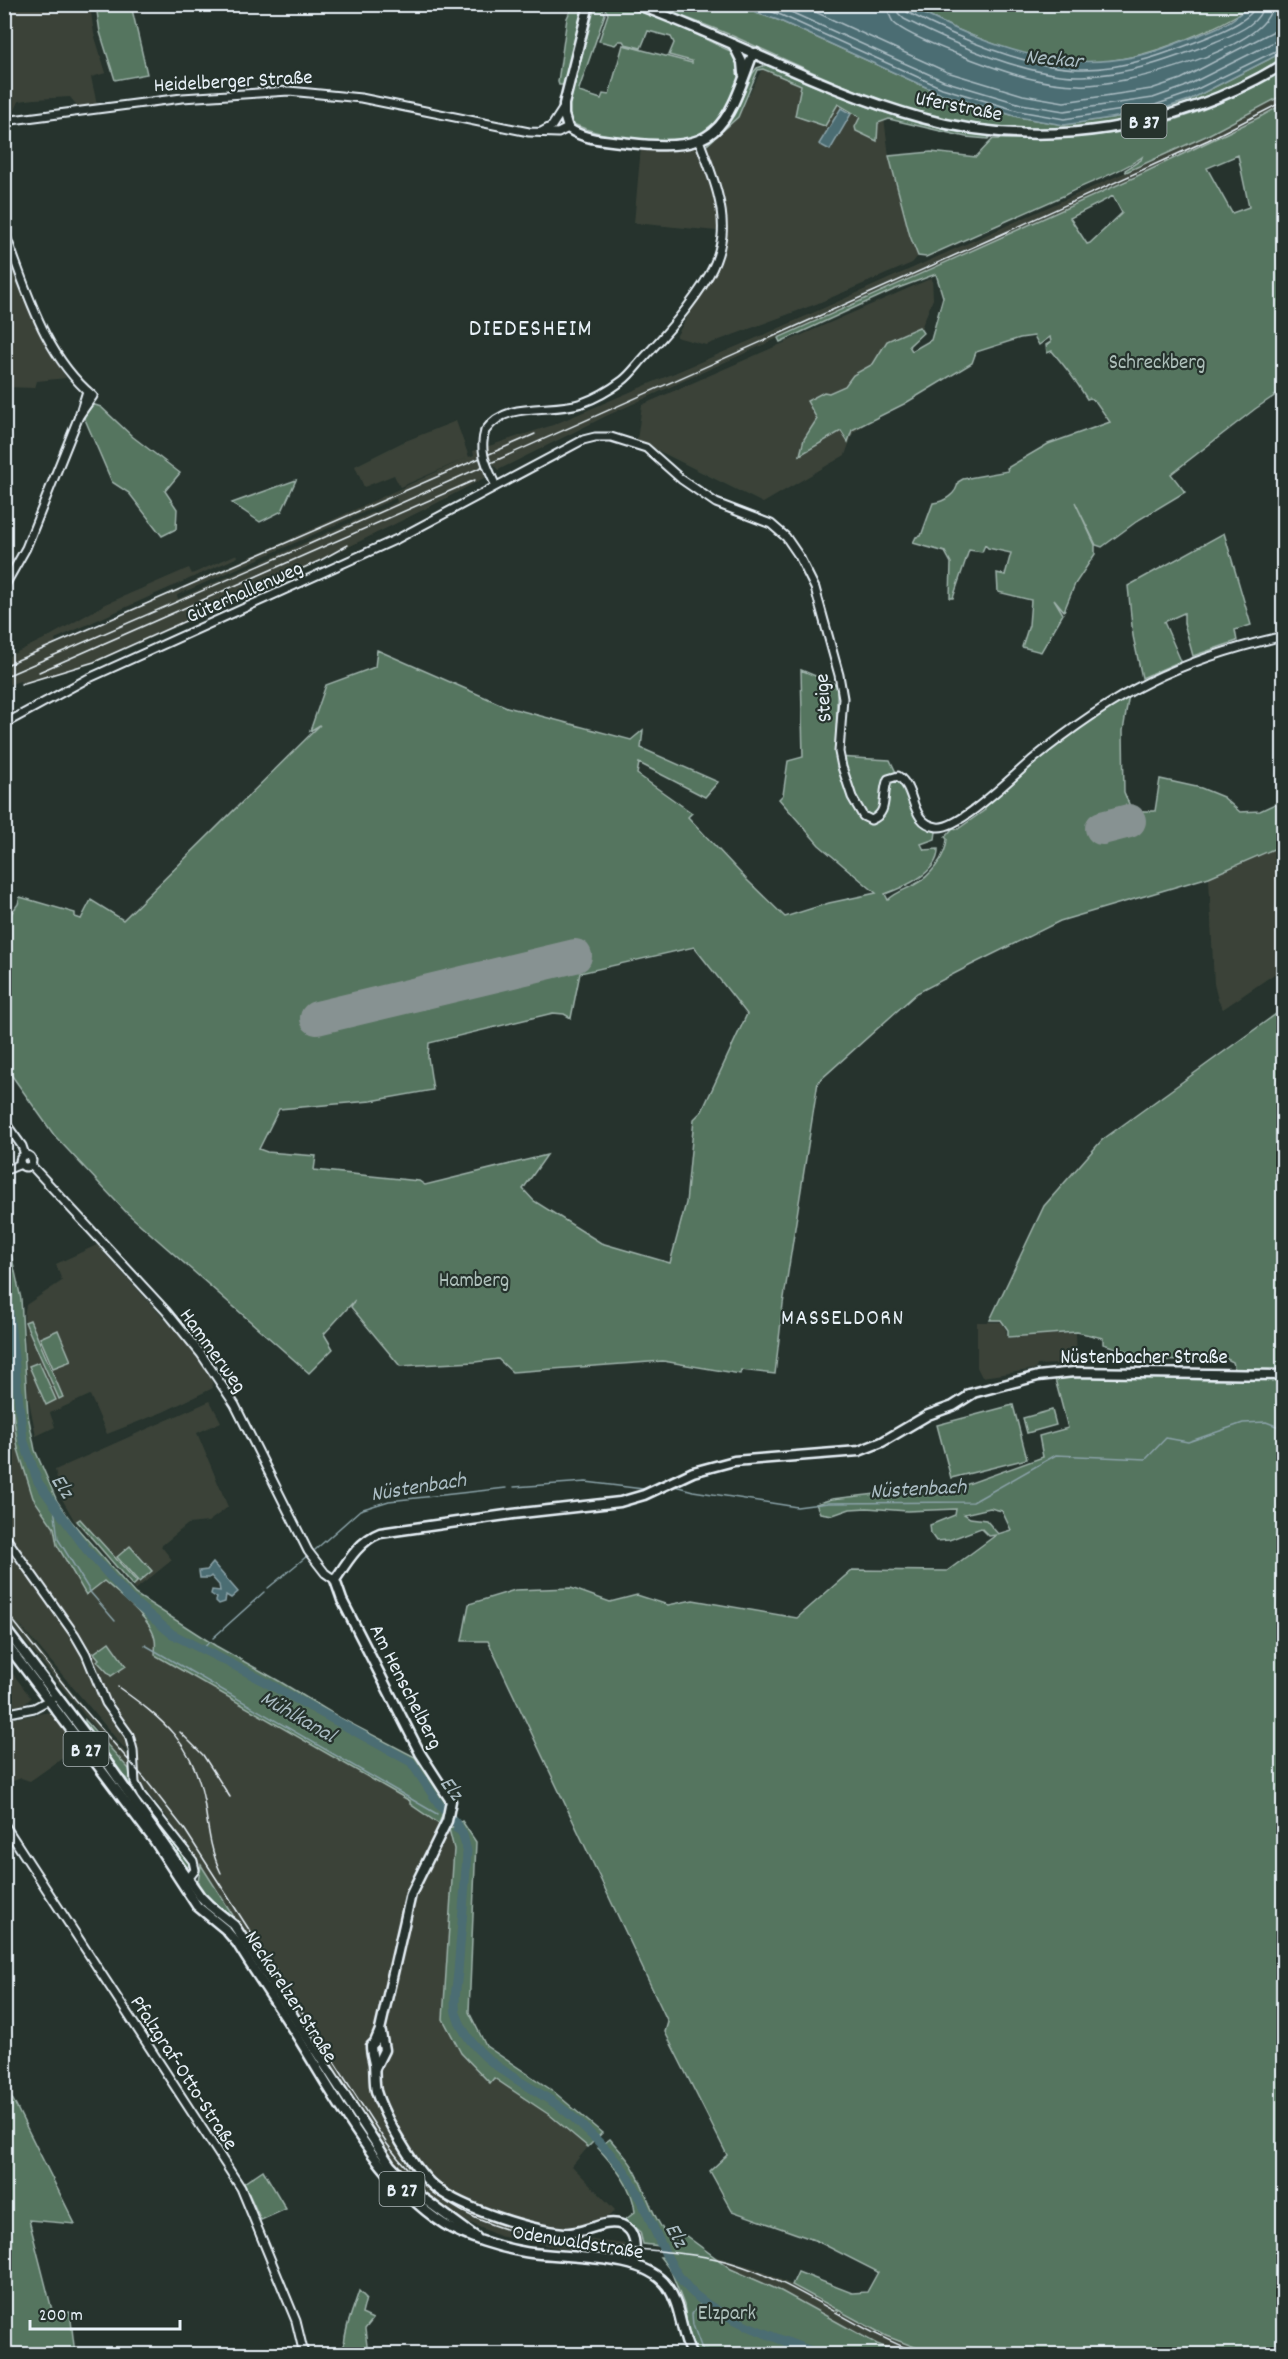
<svg xmlns="http://www.w3.org/2000/svg" width="1288" height="2359" font-family="Dekko,sans-serif">
<style>
.built{fill:#3b4339;fill-rule:evenodd}
.green{fill:#55745e;stroke:#9eb2ab;stroke-width:1.5;fill-rule:evenodd}
.water{fill:#4c6d73;stroke:#8aa2a8;stroke-width:1.5}
.lines{fill:none;stroke-linecap:round;stroke-linejoin:round}
.shore{stroke:#aabcc3;stroke-width:1.5}
.stream{stroke:#8aa2a8;stroke-width:1.5}
.canal{stroke:#4c6d73;stroke-width:5}
.river{stroke:#4c6d73;stroke-width:9}
.runway{stroke:#879292;stroke-width:34}
.minor-casing{stroke:#e8f1f8;stroke-width:11}
.major-casing{stroke:#e8f1f8;stroke-width:13}
.minor{stroke:#26332d;stroke-width:7}
.major{stroke:#26332d;stroke-width:8}
.rail{stroke:#e8f1f8;stroke-width:1.5}
.minor-bridge-casing{stroke:#e8f1f8;stroke-width:11;stroke-linecap:butt}
.minor-bridge{stroke:#26332d;stroke-width:7}
.labels{text-anchor:middle;stroke-width:4.5;stroke-linejoin:round;paint-order:stroke}
.shield{fill:#26332d;stroke:#aeb8bb;stroke-width:1.5}
.shield-label{font-size:20px;font-weight:bold;fill:#e8f1f8}
.street-label{font-size:21px;fill:#e8f1f8;stroke:#26332d}
.park-label{font-size:21px;fill:#adbfba;stroke:#26332d}
.water-label{font-size:22px;font-style:italic;fill:#aabcc3;stroke:#26332d}
.neighbourhood-label{font-size:22px;letter-spacing:1.5px;fill:#e8f1f8;stroke:#26332d}
.quarter-label{font-size:24px;letter-spacing:1.5px;fill:#e8f1f8;stroke:#26332d}
</style>
<rect width="100%" height="100%" fill="#26332d"/>
<filter id="ink" filterUnits="userSpaceOnUse"><feTurbulence type="fractalNoise" baseFrequency=".0167" numOctaves="2"/><feDisplacementMap in="SourceGraphic" scale="12" xChannelSelector="R" yChannelSelector="G"/><feConvolveMatrix kernelMatrix="1 2 1 2 8 2 1 2 1" color-interpolation-filters="sRGB"/></filter>
<g filter="url(#ink)">
<g class="built">
<path d="M4 5H90L94 34 106 73 91 77 97 105 79 108 70 97 35 99 19 101 13 115 5 116Z"/>
<path d="M763 67 884 118 889 156 910 236 918 256 912 263 816 304 706 345 676 337 721 256 723 229 717 231 634 223 641 147 686 149 707 145 738 117Z"/>
<path d="M1283 95V104L1209 143 606 416 498 470 490 460 486 447 553 425 775 330 1206 136Z"/>
<path d="M4 243 39 332 47 348 66 378 37 381 35 388 5 387Z"/>
<path d="M932 278 933 299 919 333 902 339 923 383 853 433 845 455 763 503 637 440 642 405Z"/>
<path d="M456 421 469 457 474 455 473 451 477 450 486 477 437 503 300 571 95 663 21 685 20 681 5 686V658L50 636 106 604 189 568 192 574 237 554 238 557 55 639 56 643 306 532 469 457 400 487 394 475 364 487 355 466 403 442ZM396 498 397 502 178 599 177 595Z"/>
<path d="M1283 845V968L1223 1009 1218 1000 1214 984 1209 877Z"/>
<path d="M97 1245 191 1348 211 1378 213 1388 163 1412 107 1434 90 1395 50 1413 55 1427 36 1436 28 1395 24 1317 26 1305 62 1281 56 1264Z"/>
<path d="M977 1322H1001L1006 1330 1007 1338 1076 1333 1077 1363 1037 1365 1036 1369 982 1377 977 1367Z"/>
<path d="M4 1350 33 1498 54 1528 57 1541 86 1595 103 1580 136 1610 147 1623 155 1638V1655L410 1801V1804L449 1829 454 1849 444 1998 490 2082 493 2077 551 2116 588 2147 572 2166 615 2210 609 2216 576 2229 532 2223 564 2236 625 2244 624 2253 560 2248 499 2236 446 2212 428 2199 399 2172 167 1817 5 1617ZM15 1619 131 1756 130 1757 93 1719Z"/>
<path d="M210 1401 221 1422 197 1433 228 1507 208 1522 188 1524 161 1546 172 1560 135 1590 74 1520 62 1499 55 1470Z"/>
<path d="M5 1663 31 1698 26 1703 5 1710Z"/>
<path d="M50 1712 77 1748 30 1781 21 1778 5 1784V1720Z"/>
<path d="M707 2254 758 2269 792 2285 886 2336 933 2354H902L877 2344 781 2291 731 2269Z"/>
</g>
<g class="green">
<path d="M96 5H131L147 74 115 80 100 32Z"/>
<path d="M573 5H600L605 14 579 89V92L601 99 603 94 609 95 623 45 692 63V61L669 55 674 43 671 37 648 31 641 48 625 44 623 41H619L615 45 599 41 608 14 603 5C647 5 688 32 728 50 760 76 719 129 688 139 661 147 594 136 570 122L568 109 593 14 582 11 565 82 563 85H559L558 82 567 18Z"/>
<path d="M650 5H730L778 20 939 93 1018 117 1064 125 1156 111 1189 100 1283 52V57C1184 123 1050 148 934 117 865 99 801 66 735 37 708 25 679 15 650 5Z"/>
<path d="M906 5H1253C1230 21 1210 29 1184 40 1153 53 1117 62 1082 63 1028 64 953 29 906 5Z"/>
<path d="M766 65C838 96 911 129 990 136L988 139 966 137 889 119 878 123 877 141 856 131 855 127 860 117 838 104 825 126 795 116 801 85 763 69 758 70 738 117 707 145C711 135 723 129 729 120 740 106 746 88 753 73L757 68Z"/>
<path d="M1283 70V95L1206 136 1126 172 1125 170 1141 160 1142 157C1118 174 1088 182 1063 196L926 257 918 256 910 236 889 156 931 152 976 157 993 139C1107 140 1183 131 1283 70Z"/>
<path d="M1283 104V390L1255 409 1171 474 1185 492 1140 519 1102 547 1096 545 1075 502 1095 545V554L1075 584 1064 611 1054 599 1063 614 1041 652 1022 647 1029 625 1031 600 998 592 997 573 1005 575 1011 553 988 548 985 545 982 552 969 550 953 598H950L951 563 945 552 913 543 916 537 921 536 933 503C944 502 957 494 958 482L963 479 1008 471 1007 468 1048 444 1110 422 1096 402 1090 398 1087 399C1075 379 1066 368 1052 351L1047 353 1046 345 1051 342 1050 337 1039 345 1034 336 1020 338 976 352 972 363 904 404 852 430 848 442 841 431 800 455 804 439 817 419 807 401 824 392 829 393 845 386 853 375 873 364 887 341 919 327 923 333 909 346 912 351 931 340 943 297 936 274 893 290 780 342 778 338 1135 177 1260 117ZM1238 155 1249 207 1232 213 1207 168ZM1113 196 1122 213 1090 243 1087 244 1070 218Z"/>
<path d="M95 405 101 407 133 437 180 473 165 491 177 509 176 529 162 536 129 493 112 482 84 417 90 406Z"/>
<path d="M296 480 282 511 260 522 232 503Z"/>
<path d="M1224 533 1251 625 1235 630 1237 641 1193 656 1184 623V613L1164 622 1181 661 1142 678 1133 636 1128 586Z"/>
<path d="M377 650 507 707 631 740 643 730 641 748 718 782 705 797 639 763 637 774 692 813 688 817 747 880 785 917 829 903 876 893 819 845 779 799 783 795 788 761 803 757 801 670 837 685 836 757 890 760 920 822 936 832 935 839 921 844 924 850 938 849C939 873 904 887 885 894L888 900C896 892 905 890 914 885 930 877 946 857 947 839L945 837 953 828 958 829 985 810 984 807 990 800 1062 735 1129 694 1123 731 1124 792 1132 811H1155L1160 779 1201 788 1223 797 1240 812 1260 811 1277 803 1283 804V845L1209 877 1060 921 971 965 917 993 818 1082 783 1304 775 1374 741 1370 740 1374 663 1361 512 1372 498 1359 475 1362 400 1366 351 1307 355 1300 324 1334 333 1349 309 1373 126 1212 54 1135 5 1066V922L18 904 20 897 75 913V917L81 919 91 900 123 920 320 725 310 731 326 685 375 667ZM694 947 747 1014 702 1111 694 1119 686 1203 670 1263 601 1243 534 1201 523 1189 547 1155 425 1185 419 1181 314 1170 316 1156 267 1152 259 1149 279 1109 371 1101 433 1090 428 1057 429 1043 553 1013 564 1014 571 1018 580 973Z"/>
<path d="M1283 1009V2354H933L886 2336 792 2285 798 2272 852 2293 867 2292 878 2272 817 2241 732 2211 710 2171 727 2155 665 2032 668 2022 488 1641H462L469 1604 515 1590 571 1588 610 1602 637 1595 668 1605 693 1600 797 1618 852 1570 947 1571 996 1535 989 1536 981 1528 949 1540 936 1541 931 1534 930 1525 955 1515 956 1509 907 1511 867 1508 850 1509 833 1515 820 1513 816 1504 832 1499 894 1492 940 1494 1043 1457 1039 1436 1068 1428 1055 1379 1121 1375 1122 1377 1215 1380V1378L1237 1377 1233 1362 1217 1354 1183 1361 1155 1360 1103 1344V1338L1077 1332 1008 1337V1330L1001 1320H990L1044 1206 1102 1140ZM990 1508 1002 1511 1011 1530 998 1534 986 1520 970 1518 964 1514Z"/>
<path d="M5 1226 21 1299 28 1415 35 1450 57 1501 71 1521 135 1594 216 1646 279 1681 340 1718 415 1757 446 1803 439 1824 410 1804V1801L155 1655C155 1650 156 1644 155 1640 152 1619 119 1594 104 1581L86 1595 57 1545 54 1528 33 1498 18 1449 4 1350Z"/>
<path d="M30 1320 63 1397 59 1399 25 1322Z"/>
<path d="M58 1330 71 1361 53 1368 40 1338Z"/>
<path d="M39 1362 56 1400 46 1405 29 1366Z"/>
<path d="M1013 1405 1027 1459 951 1478 937 1425Z"/>
<path d="M1052 1410 1056 1425 1027 1433 1023 1418Z"/>
<path d="M80 1519 137 1582 133 1586 77 1521Z"/>
<path d="M130 1546 152 1571 139 1582 117 1557Z"/>
<path d="M109 1642 126 1666 111 1676 97 1661 99 1659 94 1653Z"/>
<path d="M85 1720 129 1769C132 1792 147 1814 163 1830 172 1840 184 1850 190 1863L188 1867H184L125 1783 128 1781 85 1723Z"/>
<path d="M462 1821 476 1842 469 2012 486 2046 553 2091 602 2133 588 2147 551 2116 494 2078 490 2083 461 2053 443 2019 454 1849 449 1829Z"/>
<path d="M201 1865 236 1920 233 1921 215 1907 197 1887Z"/>
<path d="M5 2092 13 2100 75 2224 29 2220 53 2314 70 2312 75 2354H5Z"/>
<path d="M610 2139C618 2149 628 2158 634 2169 647 2191 653 2222 672 2240L685 2235 731 2269 781 2291 877 2344 902 2354H696L691 2347 684 2305 671 2271 660 2257H665L660 2246 643 2244 640 2232 625 2220 635 2212C633 2187 614 2166 598 2148Z"/>
<path d="M263 2170 286 2209 261 2220 244 2183Z"/>
<path d="M359 2291 366 2298 362 2314 373 2319 365 2329 368 2354 384 2352 385 2354H337L336 2351 344 2346C345 2327 353 2310 359 2291Z"/>
</g>
<g class="water">
<path d="M730 5H906C993 49 1078 84 1175 44 1193 37 1213 31 1230 21 1237 17 1244 9 1252 5 1260 2 1275 4 1283 5V52L1189 100 1156 111 1064 125 1018 117 939 93 778 20Z"/>
<path d="M841 108 851 114 830 150 819 144Z"/>
<path d="M213 1563 238 1592 231 1598 226 1595 225 1602 219 1604 216 1601 217 1598 211 1594 212 1590 220 1591 219 1585 211 1576 209 1578H200L199 1571 207 1570Z"/>
</g>
<g class="lines">
<g class="shore">
<path d="M750 4 781 15 942 88 1019 111 1064 119 1155 105 1187 94 1284 47"/>
<path d="M773 4 944 81 1021 104 1064 111 1153 98 1184 87 1276 41 1284 40"/>
<path d="M798 4 947 72 1023 95 1064 102 1151 89 1181 79 1272 32 1284 31"/>
<path d="M888 4C888 11 889 16 893 22 907 38 1004 72 1028 78 1044 82 1062 85 1078 85 1117 88 1271 50 1272 4"/>
<path d="M897 4 898 13 904 19C951 43 1029 78 1082 76 1129 75 1172 59 1215 42 1231 35 1262 25 1263 4"/>
<path d="M904 4 907 12C955 37 1027 68 1080 69 1126 70 1171 52 1213 35 1225 30 1254 18 1256 4"/>
</g>
<g class="stream">
<path d="M675 1486 693 1491 797 1507 828 1503 973 1502 1056 1455 1146 1459 1166 1438 1188 1442 1243 1423 1266 1422 1284 1429"/>
<path d="M514 1487 586 1482 643 1489"/>
<path d="M54 1507 58 1539 91 1593 115 1621"/>
<path d="M315 1550 360 1510 389 1501 506 1488"/>
<path d="M268 1588 307 1556"/>
<path d="M213 1638 264 1592"/>
<path d="M145 1645 437 1814"/>
<path d="M203 1649 209 1642"/>
<path d="M703 2300 692 2314 693 2325 702 2349 713 2354"/>
</g>
<path class="canal" d="M455 1830 463 1835"/>
<path class="river" d="M4 1267 23 1439 38 1482 86 1549 129 1598 172 1634 247 1672 411 1762 441 1807 457 1824 463 1835 467 1851C465 1891 461 1932 458 1972 457 1984 453 2002 456 2013 475 2071 538 2083 578 2122 597 2141 619 2159 632 2183 652 2217 662 2260 690 2290 717 2318 782 2340 819 2354"/>
<g class="runway">
<path d="M1102 828 1129 821"/>
<path d="M317 1018 575 956"/>
</g>
<g class="minor-casing">
<g id="minor">
<path d="M4 121 182 98 289 91 361 98 529 132 558 133 568 128"/>
<path d="M541 132 552 126 563 109"/>
<path d="M4 231C27 290 43 354 93 396L79 416"/>
<path d="M485 431C507 399 550 414 582 403 596 398 610 390 622 381 629 376 635 368 641 361 665 335 691 306 709 275 716 263 720 250 722 236 725 203 710 170 699 140"/>
<path d="M4 587 26 548 79 416 87 391"/>
<path d="M4 724 87 679 397 539 583 440 595 437H611L646 448 681 479 716 503 771 524 786 537 799 556 815 588 839 675 843 698 839 752 842 767 852 797 863 816 871 820C890 813 881 794 888 779L898 776C917 789 909 823 937 827 959 830 1013 776 1032 760 1115 692 1178 660 1284 636"/>
<path d="M4 1121 22 1146 25 1155"/>
<circle cx="26" cy="1161" r="6"/>
<path d="M31 1165 166 1311 201 1354 235 1405 308 1551 325 1573 335 1580"/>
<path d="M4 1171 21 1164"/>
<path d="M4 1535 75 1635 86 1654 106 1703 129 1735 133 1750 135 1783 141 1795 193 1861 195 1870 188 1879"/>
<path d="M4 1714 34 1708 51 1699"/>
<path d="M4 1824 241 2188 296 2321 304 2354"/>
</g>
</g>
<g class="major-casing">
<g id="major">
<path d="M589 4 564 104V115L568 128C586 141 608 140 630 143 717 153 725 131 752 56L756 53"/>
<path d="M635 4C732 39 823 91 922 118 1044 152 1176 129 1284 64"/>
<path d="M733 44 742 62 743 73"/>
<path d="M969 1394 1038 1376 1074 1372 1284 1375"/>
<path d="M4 1627 106 1761 200 1896 209 1905 234 1925 390 2165 420 2196 476 2237"/>
<path d="M4 1641 154 1840 197 1906 225 1929 237 1943C257 1976 279 2007 299 2039 338 2102 380 2183 444 2224 464 2237 501 2248 525 2252 565 2259 642 2252 667 2286 682 2307 680 2333 691 2354"/>
<path d="M375 2068 384 2050 381 2033"/>
<path d="M634 2265C635 2250 638 2231 622 2225 604 2218 583 2235 564 2233 529 2230 464 2209 436 2188 416 2173 383 2115 376 2091 374 2082 375 2073 374 2064 373 2058 371 2053 371 2046L375 2042 380 2030 411 1894 447 1821 451 1801 420 1753 342 1600 335 1580C347 1562 359 1541 380 1533L513 1514 620 1502 644 1495 693 1472 734 1461 859 1451 882 1442 928 1415 953 1406 972 1394"/>
</g>
</g>
<use href="#minor" class="minor"/>
<use href="#major" class="major"/>
<g class="rail">
<path d="M4 666 535 434"/>
<path d="M39 672 475 480"/>
<path d="M4 677 305 546 991 239 1208 140 1284 101"/>
<path d="M21 684 94 662 321 560 348 545"/>
<path d="M4 1609 76 1700 145 1779 185 1830 387 2144C459 2243 549 2239 659 2251 684 2254 710 2256 735 2264 802 2285 856 2331 922 2354"/>
<path d="M118 1687C163 1719 194 1744 204 1801 208 1826 210 1850 221 1873"/>
<path d="M180 1732 203 1755 230 1797"/>
</g>
<g class="minor-bridge-casing">
<path id="minor-bridge" d="M485 431C479 451 486 464 494 482"/>
</g>
<use href="#minor-bridge" class="minor-bridge"/>
</g>
</g>
<g class="labels">
<g class="shield">
<rect x="1121.5" y="104" width="45" height="34" rx="4.5"/>
<rect x="63.5" y="1732" width="45" height="34" rx="4.5"/>
<rect x="379.5" y="2172" width="45" height="34" rx="4.5"/>
</g>
<g class="shield-label">
<text x="1144" y="128">B 37</text>
<text x="86" y="1756">B 27</text>
<text x="402" y="2196">B 27</text>
</g>
<g class="street-label">
<text transform="translate(233 80) rotate(-3)" y="7">Heidelberger Straße</text>
<text transform="translate(959 105) rotate(11)" y="7">Uferstraße</text>
<text transform="translate(244 591) rotate(-24)" y="7">Güterhallenweg</text>
<text transform="translate(822 698) rotate(-94)" y="7">Steige</text>
<text transform="translate(214 1350) rotate(54)" y="7">Hammerweg</text>
<text x="1144" y="1363">Nüstenbacher Straße</text>
<text transform="translate(407 1686) rotate(63)" y="7">Am Henschelberg</text>
<text transform="translate(292 1996) rotate(57)" y="7">Neckarelzer Straße</text>
<text transform="translate(185 2072) rotate(57)" y="7">Pfalzgraf-Otto-Straße</text>
<text transform="translate(578 2241) rotate(9)" y="7">Odenwaldstraße</text>
</g>
<g class="park-label">
<text x="1157" y="368">Schreckberg</text>
<text x="474" y="1286">Hamberg</text>
<text x="727" y="2319">Elzpark</text>
</g>
<g class="water-label">
<text transform="translate(1054 57) rotate(5)" y="8">Neckar</text>
<text transform="translate(64 1485) rotate(57)" y="8">Elz</text>
<text transform="translate(418 1485) rotate(-9)" y="8">Nüstenbach</text>
<text transform="translate(918 1487) rotate(-3)" y="8">Nüstenbach</text>
<text transform="translate(299 1715) rotate(30)" y="8">Mühlkanal</text>
<text transform="translate(453 1787) rotate(53)" y="8">Elz</text>
<text transform="translate(678 2234) rotate(61)" y="8">Elz</text>
</g>
<g class="neighbourhood-label">
<text x="843" y="1324">MASSELDORN</text>
</g>
<g class="quarter-label">
<text x="531" y="335">DIEDESHEIM</text>
</g>
</g>
<rect width="1288" height="2359" fill="none" stroke="#26332d" stroke-width="24"/>
<rect x="12" y="12" width="1264" height="2335" fill="none" stroke="#e8f1f8" stroke-width="2" filter="url(#ink)"/>
<path d="M30 2320v9h150v-9" fill="none" stroke="#e8f1f8" stroke-width="3"/>
<text x="39" y="2320" font-size="18" fill="#e8f1f8" stroke="#26332d" stroke-width="4.5" paint-order="stroke">200 m</text>
</svg>
